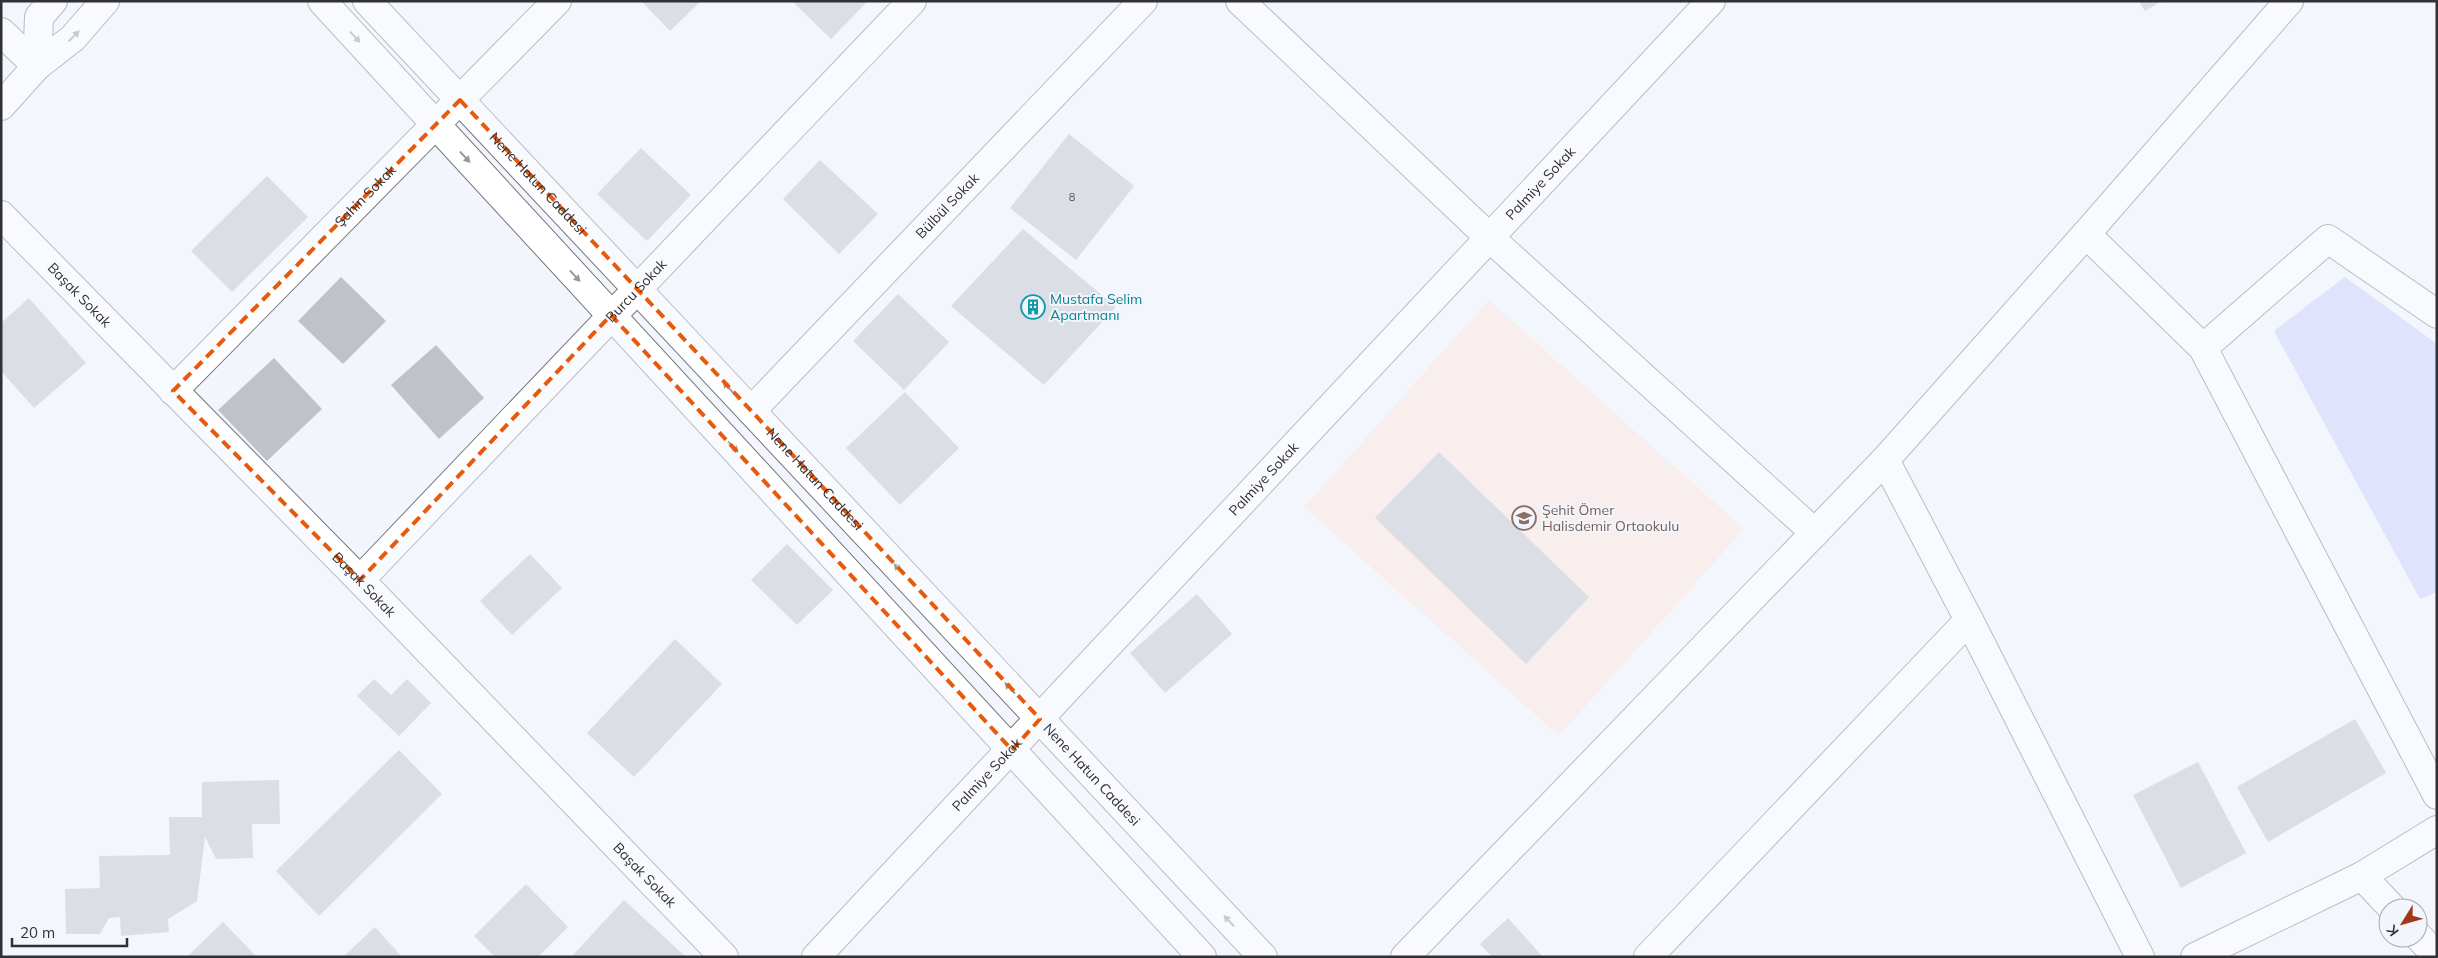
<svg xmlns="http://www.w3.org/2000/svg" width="2438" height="958" font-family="Mulish,sans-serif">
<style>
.education{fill:#fee5dc}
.green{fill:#c7ccf9}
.building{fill:#c0c1c9}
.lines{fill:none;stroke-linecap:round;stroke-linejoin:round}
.minor-casing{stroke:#76777e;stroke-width:30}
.tertiary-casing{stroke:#76777e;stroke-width:30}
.minor{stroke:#fff;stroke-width:28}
.tertiary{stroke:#fff;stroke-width:28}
.oneway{fill:#98989a}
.marked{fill:none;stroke:#e8590c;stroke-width:4;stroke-dasharray:10 6;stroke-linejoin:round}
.labels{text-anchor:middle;stroke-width:4;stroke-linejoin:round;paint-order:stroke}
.number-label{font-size:11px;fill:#55555a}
.street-label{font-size:14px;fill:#313135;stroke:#f3f5fd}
.culture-label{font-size:14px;fill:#0d838f;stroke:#f3f5fd;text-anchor:start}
.education-label{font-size:14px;fill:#785e54;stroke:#f3f5fd;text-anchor:start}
</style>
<rect width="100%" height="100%" fill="#f3f5fd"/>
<path class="education" d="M1489 300 1744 529 1559 736 1304 507Z"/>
<path class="green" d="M2345 277 2437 344V592L2420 599 2274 331Z"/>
<g class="building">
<path d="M641 1H701L670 31Z"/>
<path d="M792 1H868L831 39Z"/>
<path d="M2139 1H2162L2145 11Z"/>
<path d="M1069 134 1134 186 1076 260 1010 208Z"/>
<path d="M641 148 691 195 647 241 597 194Z"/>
<path d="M820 160 878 214 839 254 783 199Z"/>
<path d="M267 176 308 217 232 292 191 251Z"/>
<path d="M1023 229 1116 307 1044 385 951 306Z"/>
<path d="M341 277 386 321 343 364 298 321Z"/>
<path d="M898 294 949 342 904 390 853 341Z"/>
<path d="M29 298 86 363 34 408 1 371V323Z"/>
<path d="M436 345 484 398 439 439 391 385Z"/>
<path d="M274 358 322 409 267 461 218 410Z"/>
<path d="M905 392 959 448 900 505 846 448Z"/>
<path d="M1439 452 1589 597 1526 664 1375 518Z"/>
<path d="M787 544 833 590 797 625 751 580Z"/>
<path d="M530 554 562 588 512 635 480 601Z"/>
<path d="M1197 594 1232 634 1165 693 1130 653Z"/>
<path d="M675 639 722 684 634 777 587 733Z"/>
<path d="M374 679 391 695 407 679 431 703 399 736 357 696Z"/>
<path d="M2355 719 2386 773 2268 842 2237 787Z"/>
<path d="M399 750 442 794 319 916 276 871Z"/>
<path d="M2198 762 2246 853 2181 888 2133 795Z"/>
<path d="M279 780 280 824H252L253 858 216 859 205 837 197 901 168 919 169 932 121 936 120 917 109 918 100 934H66L65 889 100 888 99 856 170 855 169 817H202V782Z"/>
<path d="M526 884 568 927 538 957H495L474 936Z"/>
<path d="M624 900 686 957H571Z"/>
<path d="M1508 918 1543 957H1492L1480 944Z"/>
<path d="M223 922 257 957H187Z"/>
<path d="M375 927 402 957H343Z"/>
</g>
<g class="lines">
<g class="minor-casing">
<g id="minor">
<path d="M1240 1 1490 238 1815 533"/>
<path d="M1 32 37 66 1 106"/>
<path id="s1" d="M1 215 360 580 724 957"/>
<path d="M2086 234 2203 348 2437 795"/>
<path d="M2203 348 2328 239 2437 314"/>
<path id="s2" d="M173 391 557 1"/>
<path id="s3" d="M751 411 1143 1"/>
<path d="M1885 460 1969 620 2140 957"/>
<path id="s4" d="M360 580 912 1"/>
<path d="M2362 876 2392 908"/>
<path d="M2418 936 2437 956"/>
<path id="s5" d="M816 957 1711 1"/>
<path d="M1405 957 1885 460 2086 234 2289 1"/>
<path d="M1648 957 1969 620"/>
<path d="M2195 957 2362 876 2437 830"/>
</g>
</g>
<g class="tertiary-casing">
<g id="tertiary">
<path d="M322 1 1202 957"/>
<path id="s6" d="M367 1 1263 957"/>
<path d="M37 66 73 38 105 1"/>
<path d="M37 66 39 17 53 1"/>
</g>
</g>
<use href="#minor" class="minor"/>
<use href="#tertiary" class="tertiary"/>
</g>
<defs><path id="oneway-solid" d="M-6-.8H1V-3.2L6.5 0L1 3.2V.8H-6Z" transform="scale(1.25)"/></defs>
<g class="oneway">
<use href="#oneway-solid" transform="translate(74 36) rotate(-44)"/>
<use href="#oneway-solid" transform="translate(355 37) rotate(47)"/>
<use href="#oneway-solid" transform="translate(465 157) rotate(47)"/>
<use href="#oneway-solid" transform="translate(575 276) rotate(47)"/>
<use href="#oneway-solid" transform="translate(728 387) rotate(-133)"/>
<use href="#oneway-solid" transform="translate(733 447) rotate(47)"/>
<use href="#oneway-solid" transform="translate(899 569) rotate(-133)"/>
<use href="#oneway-solid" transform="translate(1010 688) rotate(-133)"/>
<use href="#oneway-solid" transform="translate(1229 921) rotate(-133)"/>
</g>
<path d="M0 0H2438V958H0ZM460 100 1040 719 1012 750 611 315 360 580 173 391Z" fill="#f3f5fd" fill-opacity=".55" fill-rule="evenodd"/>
<path class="marked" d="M460 100 1040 719 1012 750 611 315 360 580 173 391Z"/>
<defs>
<g id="building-ring" transform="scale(1.25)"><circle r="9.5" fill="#f3f5fd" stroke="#0f9aa8" stroke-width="1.5"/><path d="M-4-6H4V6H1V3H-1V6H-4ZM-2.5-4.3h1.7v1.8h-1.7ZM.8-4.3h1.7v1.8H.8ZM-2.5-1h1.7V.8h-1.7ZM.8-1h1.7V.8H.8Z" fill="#0f9aa8"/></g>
<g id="school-ring" transform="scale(1.25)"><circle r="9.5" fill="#f3f5fd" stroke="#8d6e63" stroke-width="1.5"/><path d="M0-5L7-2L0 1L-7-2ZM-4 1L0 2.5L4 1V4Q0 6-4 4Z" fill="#8d6e63"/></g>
</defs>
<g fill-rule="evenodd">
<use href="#building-ring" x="1033" y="307"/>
<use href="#school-ring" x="1524" y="518"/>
</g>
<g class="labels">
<g class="number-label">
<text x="1072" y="201">8</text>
</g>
<g class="street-label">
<text dy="5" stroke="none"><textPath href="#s6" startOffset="250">Nene Hatun Caddesi</textPath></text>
<text dy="5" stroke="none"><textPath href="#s5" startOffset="1060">Palmiye Sokak</textPath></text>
<text dy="5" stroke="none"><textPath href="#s2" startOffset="274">Şahin Sokak</textPath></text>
<text dy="5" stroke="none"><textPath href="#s3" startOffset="284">Bülbül Sokak</textPath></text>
<text dy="5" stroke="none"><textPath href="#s4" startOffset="400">Burcu Sokak</textPath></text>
<text dy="5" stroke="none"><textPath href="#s1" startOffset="112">Başak Sokak</textPath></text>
<text dy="5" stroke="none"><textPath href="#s6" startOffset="655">Nene Hatun Caddesi</textPath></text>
<text dy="5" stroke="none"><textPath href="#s5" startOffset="655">Palmiye Sokak</textPath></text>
<text dy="5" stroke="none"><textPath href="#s1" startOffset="518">Başak Sokak</textPath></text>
<text dy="5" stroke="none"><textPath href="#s6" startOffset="1060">Nene Hatun Caddesi</textPath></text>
<text dy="5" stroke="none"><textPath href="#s5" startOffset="250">Palmiye Sokak</textPath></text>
<text dy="5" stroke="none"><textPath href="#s1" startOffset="922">Başak Sokak</textPath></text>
</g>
<g class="culture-label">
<text x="1050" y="304">Mustafa Selim<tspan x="1050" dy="16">Apartmanı</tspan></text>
</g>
<g class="education-label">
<text x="1542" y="515">Şehit Ömer<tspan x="1542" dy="16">Halisdemir Ortaokulu</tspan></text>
</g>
</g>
<rect width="2438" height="958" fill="none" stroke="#313135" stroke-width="5"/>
<g transform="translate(2403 923) rotate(233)"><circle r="24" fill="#f3f5fd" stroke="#a5a7ad"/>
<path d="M0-4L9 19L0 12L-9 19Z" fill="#a03918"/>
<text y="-8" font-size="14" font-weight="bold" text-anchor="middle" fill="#313135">K</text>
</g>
<path d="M12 938v8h115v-8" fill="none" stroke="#313135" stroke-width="2.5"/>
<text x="20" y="938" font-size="15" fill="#313135" stroke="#f3f5fd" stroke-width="4" paint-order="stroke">20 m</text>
</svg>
